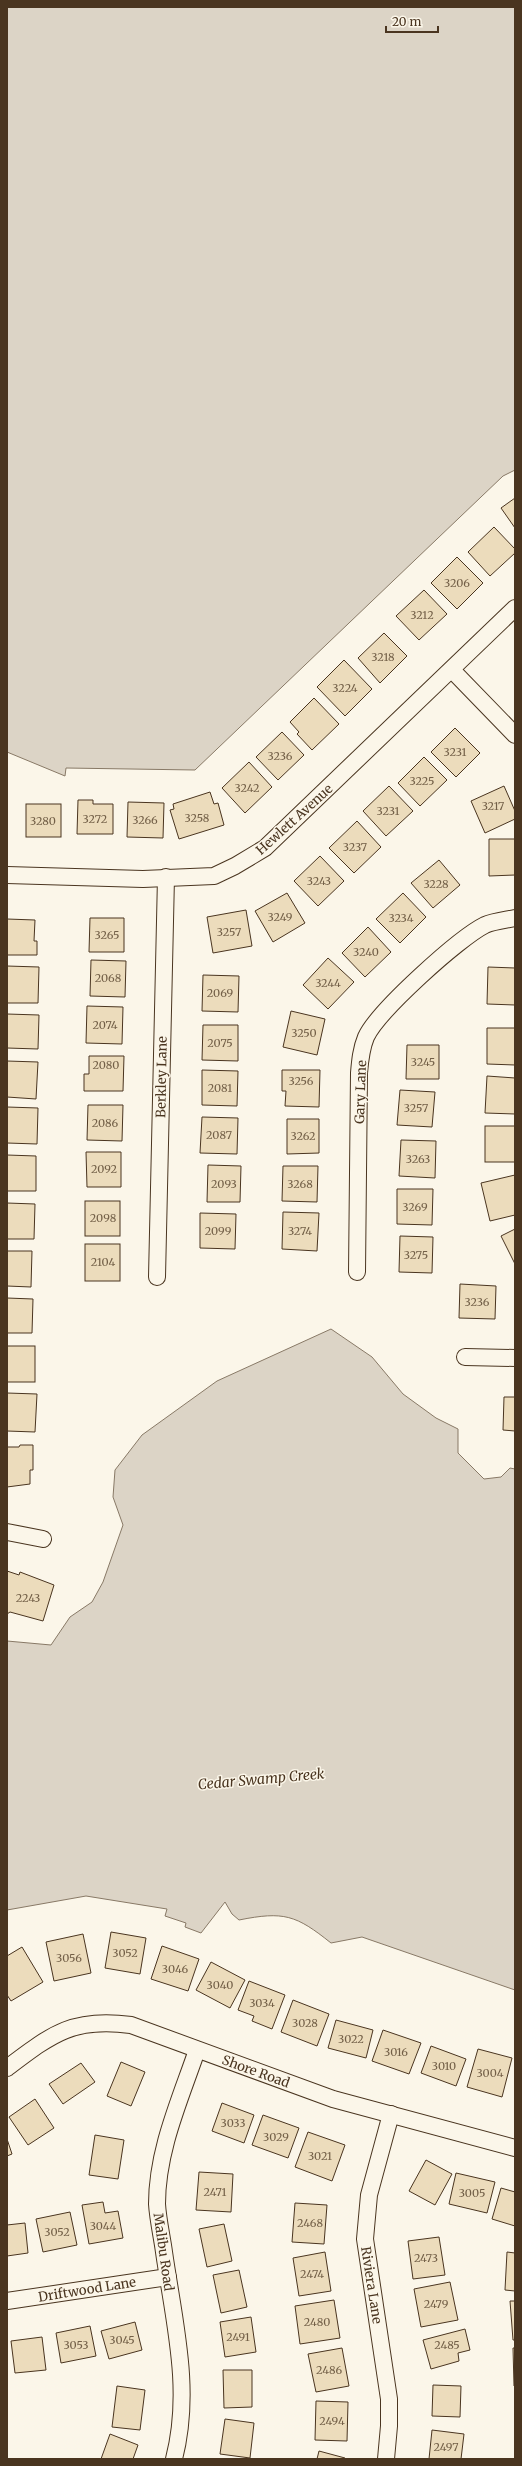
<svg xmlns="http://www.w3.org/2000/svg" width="522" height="2466" font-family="Merriweather,serif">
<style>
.water{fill:#dcd4c6;stroke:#887966}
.building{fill:#ecdcbc;stroke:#4a3520}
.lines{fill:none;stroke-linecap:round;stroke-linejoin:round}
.street-casing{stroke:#4a3520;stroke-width:18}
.street{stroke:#fbf6e9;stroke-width:16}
.labels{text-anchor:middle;stroke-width:3;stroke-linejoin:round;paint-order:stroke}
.number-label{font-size:11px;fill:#725f47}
.street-label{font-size:13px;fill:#4a3520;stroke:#fbf6e9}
.water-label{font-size:14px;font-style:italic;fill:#4a3520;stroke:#fbf6e9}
</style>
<rect width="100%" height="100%" fill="#fbf6e9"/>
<g class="water">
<path d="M7 7H515V470L503 476 195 770 66 768 65 776 7 752Z"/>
<path d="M331 1329 372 1357 403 1394 436 1418 458 1429V1453L484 1479 501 1477 510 1468 515 1469V1990L362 1937 331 1943C296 1915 284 1911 239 1920L232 1914 225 1902 201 1933 185 1927 186 1923 165 1916 167 1909 86 1896 7 1910V1641L51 1645 70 1617 92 1602 103 1582 123 1525 113 1497 115 1470 142 1435 217 1381Z"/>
</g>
<g class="building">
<path d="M515 498V528L501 508Z"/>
<path d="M494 527 515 549V553L490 576 468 552Z"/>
<path d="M457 557 483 583 457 609 431 583Z"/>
<path d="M424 590 447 614 419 640 396 616Z"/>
<path d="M384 633 407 656 380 683 358 658Z"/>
<path d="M344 660 372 689 345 716 317 687Z"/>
<path d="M314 698 339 724 312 750 297 734 299 732 290 722Z"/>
<path d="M455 728 480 753 456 777 431 752Z"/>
<path d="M282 732 304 755 278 780 256 757Z"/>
<path d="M424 757 447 780 420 806 398 783Z"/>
<path d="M249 762 272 787 245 813 222 788Z"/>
<path d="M389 786 413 811 386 836 363 811Z"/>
<path d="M504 786 515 811V819L485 833 471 801Z"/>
<path d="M210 792 214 804 218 803 224 825 179 839 170 810 174 809 173 804Z"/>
<path d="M78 800H93V804H113V834H77Z"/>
<path d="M128 802 164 803 163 838 127 837Z"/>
<rect x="26" y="804" width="35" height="33"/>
<path d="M357 821 381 847 354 873 329 848Z"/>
<path d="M489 839H515V875L489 876Z"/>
<path d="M320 856 344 881 318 906 294 881Z"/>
<path d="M439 860 460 885 433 908 411 883Z"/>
<path d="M287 893 305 923 273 942 255 911Z"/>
<path d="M403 893 426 917 400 943 376 919Z"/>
<path d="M246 910 252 946 213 953 207 917Z"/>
<path d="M90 918H124V952H89Z"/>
<path d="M7 919 35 920 34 941H37V955H7Z"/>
<path d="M368 927 391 952 365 977 342 953Z"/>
<path d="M328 958 354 982 328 1009 303 985Z"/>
<path d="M91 960 126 961 125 997 90 996Z"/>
<path d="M7 966 39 967 38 1003H7Z"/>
<path d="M488 967 515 968V1005L487 1004Z"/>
<path d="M203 975 239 976 238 1012 202 1011Z"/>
<path d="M87 1006 123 1007 122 1044 86 1043Z"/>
<path d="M291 1011 325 1019 317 1055 283 1047Z"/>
<path d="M7 1014 39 1015 38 1049 7 1048Z"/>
<path d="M203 1025H238V1061L202 1060Z"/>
<path d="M487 1028H515V1065L487 1064Z"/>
<path d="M407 1045H439V1079H406Z"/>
<path d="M89 1056H124L123 1091H84V1074H89Z"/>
<path d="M7 1061 38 1062 36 1099 7 1097Z"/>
<path d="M202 1070 238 1071 237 1106 202 1105Z"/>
<path d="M282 1070H320L319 1107 285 1106 286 1091H282Z"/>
<path d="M487 1076 515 1078V1114L485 1113Z"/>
<path d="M400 1090 435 1092 432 1127 397 1125Z"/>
<path d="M88 1105H123L122 1141 87 1140Z"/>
<path d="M7 1107 38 1108 37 1144 7 1143Z"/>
<path d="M202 1117 238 1118 237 1154 200 1153Z"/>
<path d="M287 1119H319V1153L287 1154Z"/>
<rect x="485" y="1126" width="30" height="36"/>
<path d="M401 1140 436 1141 435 1178 399 1176Z"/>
<path d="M86 1152H121V1187H87Z"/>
<path d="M7 1155 36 1156V1191H7Z"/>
<path d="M208 1165 241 1166 240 1202H207Z"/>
<path d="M283 1166H318L317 1202 282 1201Z"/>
<path d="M515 1175V1215L490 1221 481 1183Z"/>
<path d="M397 1189H433L432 1225 397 1224Z"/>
<rect x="85" y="1201" width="35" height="35"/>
<path d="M7 1203 35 1204 34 1239H7Z"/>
<path d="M283 1212 319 1213 317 1251 282 1249Z"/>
<path d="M200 1213 236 1214 235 1249 200 1248Z"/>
<path d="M515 1229V1264L501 1236Z"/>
<path d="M400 1236 433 1237 432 1273 399 1272Z"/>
<rect x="85" y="1244" width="35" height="37"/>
<path d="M7 1251H32L31 1287 7 1286Z"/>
<path d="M460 1284 496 1286 495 1319 459 1318Z"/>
<path d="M7 1298 33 1299 32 1333H7Z"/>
<rect x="7" y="1346" width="28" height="36"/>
<path d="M7 1393 37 1394 35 1432 7 1431Z"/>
<path d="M504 1397H515V1431L503 1430Z"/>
<path d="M20 1445H33V1470H30V1484L7 1487V1447H19Z"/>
<path d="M7 1571 19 1575 20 1572 54 1585 43 1621 10 1612 7 1614Z"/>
<path d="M111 1932 146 1938 140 1974 105 1968Z"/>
<path d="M83 1934 91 1973 54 1981 46 1942Z"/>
<path d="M162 1946 199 1959 188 1991 151 1979Z"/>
<path d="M22 1947 43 1982 11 2001 7 1995V1956Z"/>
<path d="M211 1962 245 1980 230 2008 196 1990Z"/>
<path d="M249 1981 285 1995 272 2029 252 2021 254 2016 238 2010Z"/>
<path d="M293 2000 329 2014 317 2046 281 2032Z"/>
<path d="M336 2020 373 2030 366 2058 328 2048Z"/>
<path d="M383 2030 421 2043 409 2074 372 2061Z"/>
<path d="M431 2046 466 2059 456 2086 421 2073Z"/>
<path d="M478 2049 512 2058 502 2097 467 2087Z"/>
<path d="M121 2062 145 2072 131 2106 107 2096Z"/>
<path d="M81 2063 95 2082 63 2104 49 2084Z"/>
<path d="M35 2099 54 2128 28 2145 9 2117Z"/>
<path d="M222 2103 254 2115 244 2143 212 2131Z"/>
<path d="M263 2115 299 2128 288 2158 252 2145Z"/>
<path d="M308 2132 345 2145 332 2181 295 2167Z"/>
<path d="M95 2135 124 2140 118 2179 89 2175Z"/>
<path d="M7 2139 12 2154 7 2156Z"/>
<path d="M426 2160 452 2174 435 2205 409 2191Z"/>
<path d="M199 2172 233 2174 231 2212 196 2210Z"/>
<path d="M456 2173 495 2182 487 2213 449 2204Z"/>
<path d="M501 2188 515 2192V2226L492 2219Z"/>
<path d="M103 2202 105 2213 118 2211 123 2238 89 2244 82 2205Z"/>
<path d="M295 2203 327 2205 324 2244 292 2242Z"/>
<path d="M70 2212 77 2245 43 2252 36 2219Z"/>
<path d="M25 2223 28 2253 7 2256V2225Z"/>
<path d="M224 2224 232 2261 207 2267 199 2229Z"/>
<path d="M439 2237 445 2275 413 2279 408 2241Z"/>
<path d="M325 2252 331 2291 299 2296 293 2258Z"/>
<path d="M507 2252 515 2253V2291L505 2290Z"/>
<path d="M239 2270 247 2307 221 2313 213 2275Z"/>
<path d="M450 2282 458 2320 421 2327 414 2289Z"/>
<path d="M334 2300 340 2338 300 2344 295 2306Z"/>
<path d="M510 2301H515V2340H513Z"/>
<path d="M251 2317 256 2352 225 2357 220 2322Z"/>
<path d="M135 2322 142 2350 109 2359 101 2331Z"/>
<path d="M90 2326 96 2356 61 2363 56 2333Z"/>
<path d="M465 2329 470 2350 458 2353 459 2361 431 2369 423 2340Z"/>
<path d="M42 2337 46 2370 15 2373 11 2341Z"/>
<path d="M342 2348 349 2386 316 2392 308 2354Z"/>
<path d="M513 2348H515V2386H514Z"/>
<path d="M223 2370H252V2407L224 2408Z"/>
<path d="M433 2385 461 2386 460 2417 432 2416Z"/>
<path d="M117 2386 145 2390 140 2430 112 2427Z"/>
<path d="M316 2401 348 2402 347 2441 315 2440Z"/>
<path d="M225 2419 254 2423 250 2458 220 2454Z"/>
<path d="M432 2430 464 2434 461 2459H429Z"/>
<path d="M110 2434 138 2445 133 2459H101Z"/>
<path d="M319 2451 345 2458 344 2459H317Z"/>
</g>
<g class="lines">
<g class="street-casing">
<g id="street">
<path d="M452 670 515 735"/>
<path d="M7 875 143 879 214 876 235 866 265 848 515 608"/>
<path d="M357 1272 359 1073C360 1061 361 1049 366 1037 378 1011 459 938 485 925 494 921 506 920 515 918"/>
<path d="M157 1277 166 877"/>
<path d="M465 1357 515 1358"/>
<path d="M7 1532 43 1539"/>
<path d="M7 2068C52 2034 73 2017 131 2025L333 2099 515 2148"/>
<path d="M7 2301 168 2277"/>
<path d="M174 2459C192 2390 174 2322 164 2252 162 2237 158 2220 157 2204 157 2150 180 2100 197 2050"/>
<path d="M386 2459 389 2426V2399L365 2239 369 2195 391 2114"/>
</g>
</g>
<use href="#street" class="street"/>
</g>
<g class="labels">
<g class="number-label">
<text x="457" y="587">3206</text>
<text x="422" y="619">3212</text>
<text x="383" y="661">3218</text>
<text x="345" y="692">3224</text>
<text x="455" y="756">3231</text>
<text x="280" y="760">3236</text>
<text x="422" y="785">3225</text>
<text x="247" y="792">3242</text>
<text x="493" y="810">3217</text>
<text x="388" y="815">3231</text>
<text x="197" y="822">3258</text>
<text x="95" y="823">3272</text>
<text x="145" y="824">3266</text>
<text x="43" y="825">3280</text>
<text x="355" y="851">3237</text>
<text x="319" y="885">3243</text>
<text x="436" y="888">3228</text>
<text x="280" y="921">3249</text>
<text x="401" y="922">3234</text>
<text x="229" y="936">3257</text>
<text x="107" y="939">3265</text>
<text x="366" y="956">3240</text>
<text x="108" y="982">2068</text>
<text x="328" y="987">3244</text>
<text x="220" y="997">2069</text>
<text x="105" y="1029">2074</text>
<text x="304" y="1037">3250</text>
<text x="220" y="1047">2075</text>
<text x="423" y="1066">3245</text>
<text x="106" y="1069">2080</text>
<text x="301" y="1085">3256</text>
<text x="220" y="1092">2081</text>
<text x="416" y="1112">3257</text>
<text x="105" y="1127">2086</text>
<text x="219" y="1139">2087</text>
<text x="303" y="1140">3262</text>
<text x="418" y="1163">3263</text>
<text x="104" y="1173">2092</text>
<text x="224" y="1188">2093</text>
<text x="300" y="1188">3268</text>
<text x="415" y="1211">3269</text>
<text x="103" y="1222">2098</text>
<text x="218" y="1235">2099</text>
<text x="300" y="1235">3274</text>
<text x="416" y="1259">3275</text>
<text x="103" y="1266">2104</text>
<text x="477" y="1306">3236</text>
<text x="28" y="1602">2243</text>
<text x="125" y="1957">3052</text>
<text x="69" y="1962">3056</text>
<text x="175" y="1973">3046</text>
<text x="220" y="1989">3040</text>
<text x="262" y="2007">3034</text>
<text x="305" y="2027">3028</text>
<text x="351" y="2043">3022</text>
<text x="396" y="2056">3016</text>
<text x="444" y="2070">3010</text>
<text x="490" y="2077">3004</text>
<text x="233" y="2127">3033</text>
<text x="276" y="2141">3029</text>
<text x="320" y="2160">3021</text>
<text x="215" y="2196">2471</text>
<text x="472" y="2197">3005</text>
<text x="310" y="2227">2468</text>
<text x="103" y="2230">3044</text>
<text x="57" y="2236">3052</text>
<text x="426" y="2262">2473</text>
<text x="312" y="2278">2474</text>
<text x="436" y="2308">2479</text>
<text x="317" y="2326">2480</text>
<text x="238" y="2341">2491</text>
<text x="122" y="2344">3045</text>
<text x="76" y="2349">3053</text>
<text x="447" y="2349">2485</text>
<text x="329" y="2374">2486</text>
<text x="332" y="2425">2494</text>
<text x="446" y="2451">2497</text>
</g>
<g class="street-label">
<text transform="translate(294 819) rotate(-42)" y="5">Hewlett Avenue</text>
<text transform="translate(161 1077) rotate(-89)" y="5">Berkley Lane</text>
<text transform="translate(360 1092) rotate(-88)" y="5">Gary Lane</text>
<text transform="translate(256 2071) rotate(20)" y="5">Shore Road</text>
<text transform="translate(164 2252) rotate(82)" y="5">Malibu Road</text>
<text transform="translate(372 2285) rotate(81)" y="5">Riviera Lane</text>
<text transform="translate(87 2289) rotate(-9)" y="5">Driftwood Lane</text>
</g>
<g class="water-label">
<text transform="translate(261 1779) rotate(-5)" y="5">Cedar Swamp Creek</text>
</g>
</g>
<rect width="522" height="2466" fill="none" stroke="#4a3520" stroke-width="16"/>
<path d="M386 26v6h52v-6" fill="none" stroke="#4a3520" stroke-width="2"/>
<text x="392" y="26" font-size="12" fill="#4a3520" stroke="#fbf6e9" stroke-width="3" paint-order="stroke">20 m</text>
</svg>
